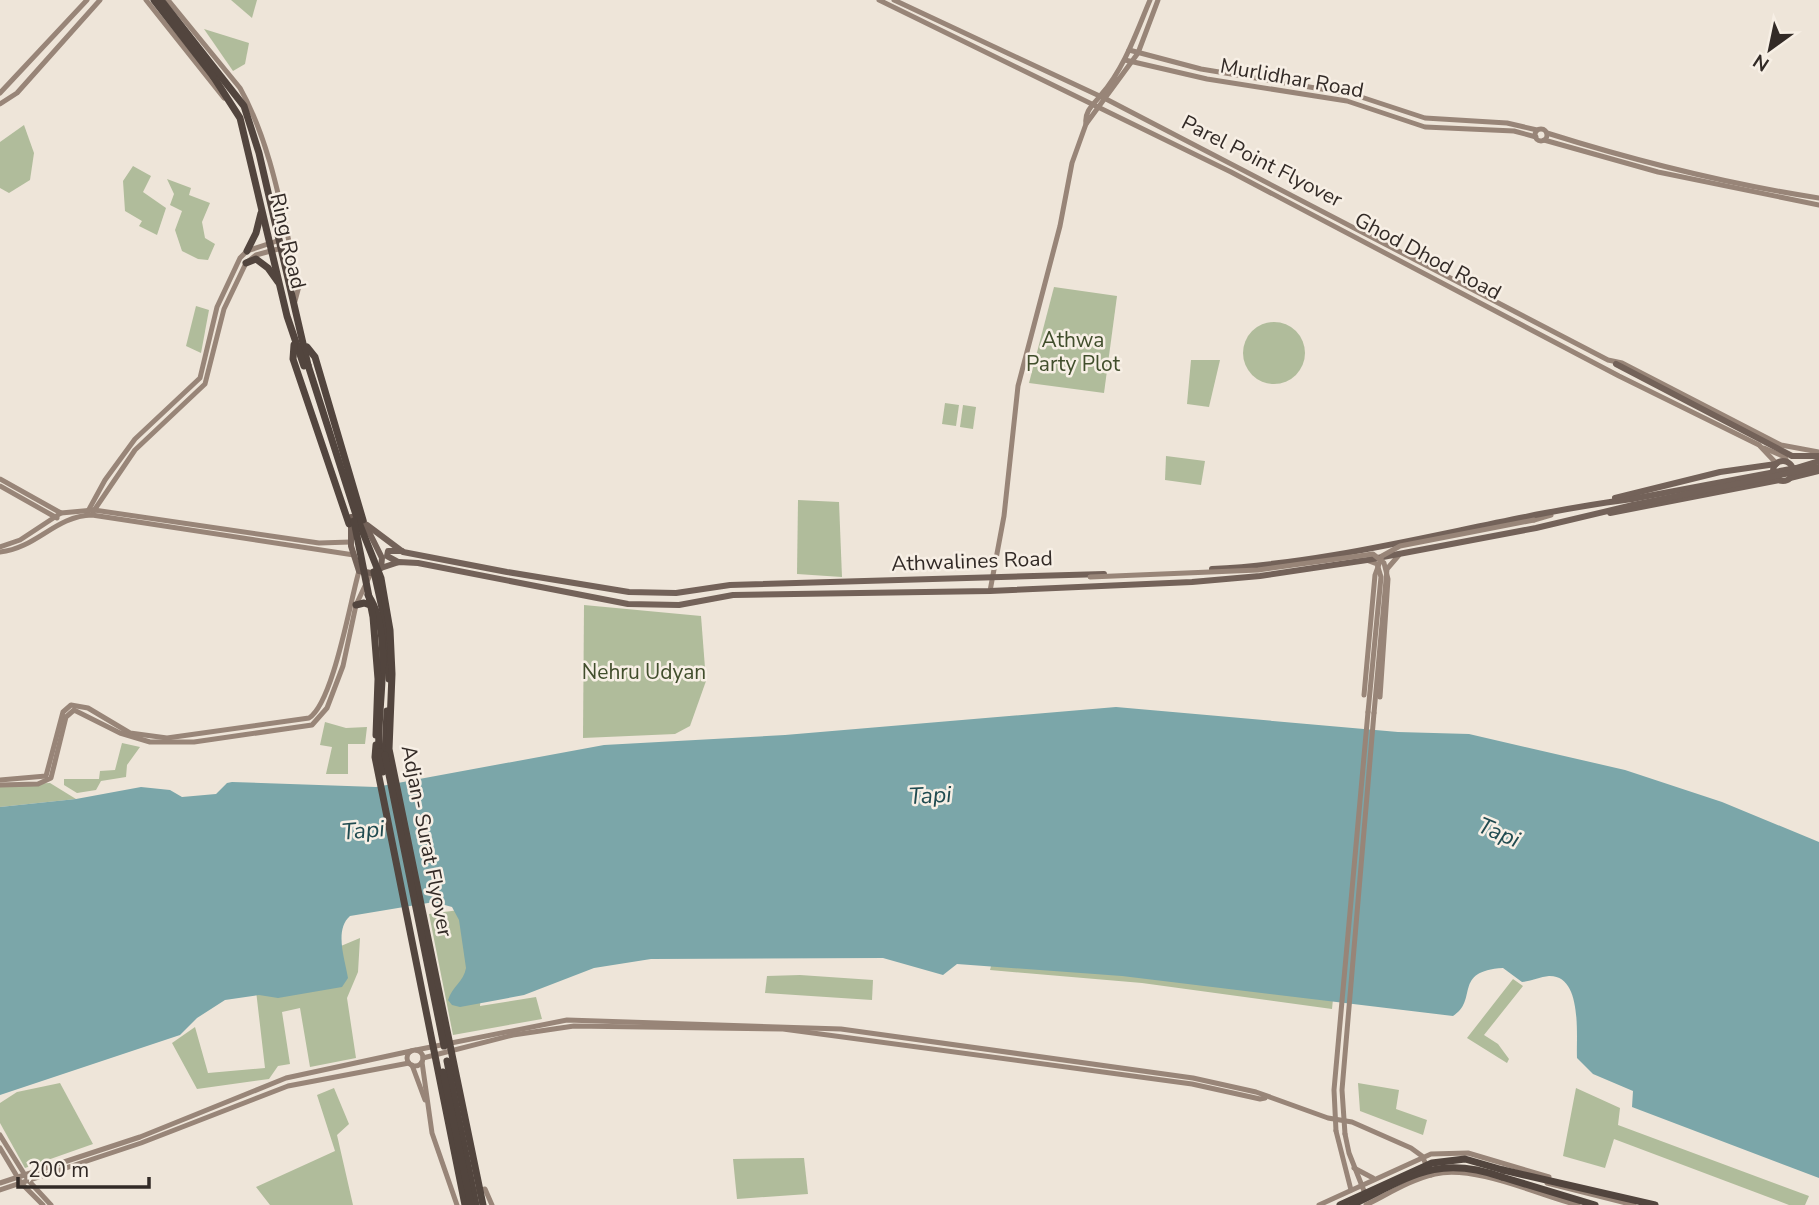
<svg xmlns="http://www.w3.org/2000/svg" width="1819" height="1205" font-family="'Nunito Sans',sans-serif">
<style>
.green{fill:#b0bc9b}
.water{fill:#7ba6a9}
.lines{fill:none;stroke-linecap:round;stroke-linejoin:round}
.secondary{stroke:#988578;stroke-width:5}
.primary{stroke:#736259;stroke-width:6}
.highway{stroke:#52453e;stroke-width:7}
.secondary-bridge{stroke:#988578;stroke-width:5}
.primary-bridge{stroke:#736259;stroke-width:6}
.highway-bridge{stroke:#52453e;stroke-width:7}
.labels{text-anchor:middle;stroke-width:5;stroke-linejoin:round;paint-order:stroke}
.street-label{font-size:21px;fill:#322a26;stroke:#f7efe5}
.park-label{font-size:21px;fill:#414e2c;stroke:#f7efe5}
.water-label{font-size:23px;font-style:italic;fill:#204b50;stroke:#f7efe5}
</style>
<rect width="100%" height="100%" fill="#eee5d9"/>
<g class="green">
<path d="M231 0H257L252 18Z"/>
<path d="M204 29 249 43 245 64 233 71Z"/>
<path d="M24 125 34 153 30 180 9 193 0 188V142Z"/>
<path d="M133 166 151 176 143 192 166 208 157 235 139 226 142 221 125 211 123 181Z"/>
<path d="M167 179 191 188 189 195 210 203 202 222 205 238 215 244 208 260 198 259 182 251 175 230 182 211 170 205 174 194Z"/>
<path d="M1054 287 1117 296 1104 393 1029 383Z"/>
<path d="M196 306 209 310 201 353 186 346Z"/>
<circle cx="1274" cy="353" r="31"/>
<path d="M1191 360H1220L1209 407 1187 404Z"/>
<path d="M945 403 959 405 956 426 942 424Z"/>
<path d="M963 405 976 407 973 429 960 427Z"/>
<path d="M1166 456 1205 461 1201 485 1165 480Z"/>
<path d="M798 500 839 502 842 577 797 574Z"/>
<path d="M584 605 701 616 706 681 690 726 675 734 583 738Z"/>
<path d="M325 722 346 728 367 727 365 744H348V774H326L332 747 320 745Z"/>
<path d="M122 743 140 747 127 765 126 777 101 781 96 790 77 793 64 785V779H99L100 771 115 770Z"/>
<path d="M50 783 76 799 0 807V785Z"/>
<path d="M489 906 480 1006 536 997 542 1019 453 1035 429 914Z"/>
<path d="M360 938 358 972 347 998 356 1058 310 1067 300 1008 282 1012 290 1064 278 1066 269 1079 197 1089 172 1043 195 1027 208 1073 265 1068 255 982Z"/>
<path d="M993 959 1333 999 1332 1009 1142 983 990 970Z"/>
<path d="M800 975 873 980 872 1000 765 993 767 976Z"/>
<path d="M1513 979 1523 986 1484 1035 1498 1044 1509 1059 1507 1063 1467 1038Z"/>
<path d="M60 1083 93 1144 25 1168 0 1123V1103L17 1092Z"/>
<path d="M1358 1083 1399 1090 1396 1109 1427 1120 1423 1135 1360 1111Z"/>
<path d="M334 1088 349 1124 337 1135 353 1205H270L256 1187 335 1151 317 1095Z"/>
<path d="M1576 1088 1620 1108 1618 1125 1809 1196 1805 1205H1789L1614 1139 1605 1168 1563 1156Z"/>
<path d="M804 1158 808 1194 737 1199 733 1159Z"/>
</g>
<path class="water" d="M1116 707 1398 732 1469 734 1625 770 1722 802 1819 842V1178L1632 1107 1633 1091 1593 1074 1577 1058C1576 1036 1583 975 1549 976 1540 977 1531 981 1522 982L1503 968C1452 971 1479 1000 1453 1016L1122 976 957 964 943 975 883 958 651 959 594 968 524 995 460 1007 452 1005 448 1000C452 987 464 981 466 968L459 920 452 907 434 902 350 916C334 930 345 959 348 978L342 987 278 998 259 995 225 1000 197 1018 180 1035 0 1095V807L76 799 141 787 170 790 182 797 216 794 227 783 232 782 376 787 604 745 785 735Z"/>
<g class="lines">
<g class="secondary">
<path d="M146 0 224 98"/>
<path d="M168 0 240 88C273 147 283 220 299 286L295 301"/>
<path d="M879 0 1231 172 1619 376 1759 445 1777 464"/>
<path d="M894 0 1106 99 1608 360 1622 363 1781 445 1819 452"/>
<path d="M1150 0C1136 33 1125 67 1101 95 1094 104 1084 111 1086 124L1138 53 1158 0"/>
<path d="M1129 50 1201 69 1352 94 1425 118 1507 123 1537 130"/>
<path d="M1125 60 1207 79 1347 101 1425 127 1514 131 1536 137"/>
<path d="M0 93 87 0"/>
<path d="M0 104 17 93 100 0"/>
<circle cx="1541" cy="135" r="6"/>
<path d="M1547 133C1636 161 1727 184 1819 198"/>
<path d="M1544 140 1658 172 1819 205"/>
<path d="M1764 448 1785 457 1787 462"/>
<path d="M0 479 61 513"/>
<path d="M0 486 57 518"/>
<path d="M93 512 135 450 205 384 224 309 246 263 256 255 282 248"/>
<path d="M87 513 105 480 135 439 200 378 217 307 240 258 247 251 280 240"/>
<path d="M1534 520 1551 515"/>
<path d="M0 547 20 540 61 513 94 510 319 543 351 542"/>
<path d="M0 552C37 548 55 516 92 515L354 555"/>
<path d="M990 591 1004 516 1018 386 1060 226 1072 163 1086 124"/>
<path d="M1368 712 1381 577 1377 564 1369 561"/>
<path d="M1374 713 1387 569 1399 555"/>
<path d="M0 780 46 776 63 712 71 705 88 708 130 733 167 738 309 718C333 703 350 602 359 571"/>
<path d="M0 785 38 784 51 778 66 717 74 710 120 733 150 742H194L312 725 327 708 343 666 356 605 371 573"/>
<path d="M416 1050 567 1020 841 1029 1193 1078 1256 1092 1328 1118 1352 1122 1411 1148 1422 1156 1431 1175"/>
<circle cx="415" cy="1058" r="8"/>
<path d="M423 1058 513 1035 574 1026 783 1029 1192 1084 1260 1099 1265 1098"/>
<path d="M422 1062 432 1133 457 1205"/>
<path d="M412 1065 425 1100"/>
<path d="M1336 1131 1351 1190"/>
<path d="M1345 1134 1349 1153 1366 1196"/>
<path d="M0 1135 28 1180 51 1205"/>
<path d="M0 1148 21 1183 43 1205"/>
<path d="M1354 1168 1373 1178"/>
<path d="M0 1183 140 1137 286 1078 411 1051"/>
<path d="M1547 1183 1634 1205"/>
<path d="M0 1190 141 1143 288 1086 409 1063"/>
<path d="M477 1191 485 1189 492 1205"/>
<path d="M1319 1205 1431 1154 1468 1153 1549 1177"/>
<path d="M1366 1205C1388 1194 1412 1179 1435 1174 1476 1165 1538 1195 1578 1205"/>
</g>
<g class="primary">
<circle cx="1783" cy="471" r="10"/>
<path d="M1790 478 1819 471"/>
<path d="M1615 498 1720 472 1776 464"/>
<path d="M1610 513 1780 480"/>
<path d="M351 517 363 520 382 558 381 568 371 573 359 571 351 546Z"/>
<path d="M367 525 403 552 507 572 629 592 676 593 730 585 1104 574"/>
<path d="M398 562 387 556 388 551H402"/>
<path d="M381 568 399 562 418 563 628 604 679 605 733 595 990 591 1192 582 1260 576 1367 560 1536 528 1633 505"/>
<path d="M1212 569C1354 562 1492 517 1632 499"/>
</g>
<g class="highway">
<path d="M161 0 244 106 259 153 308 365"/>
<path d="M213 76 240 118 287 316 304 366"/>
<path d="M247 251 256 233 261 213"/>
<path d="M246 263 256 259 268 268 278 282"/>
<path d="M294 345 293 359 349 524"/>
<path d="M307 347 315 357 363 520"/>
<path d="M374 572 384 617 389 679"/>
<path d="M368 595C395 634 376 707 379 752"/>
<path d="M356 605 364 603 373 606"/>
<path d="M385 755 387 711"/>
<path d="M1503 1170 1655 1205"/>
<path d="M1502 1177 1595 1205"/>
</g>
<g class="secondary-bridge">
<path d="M1090 577 1258 570 1373 554 1384 563 1388 579 1380 697"/>
<path d="M1364 695 1375 575 1382 556 1400 546 1534 520"/>
<path d="M1336 1131 1334 1090 1368 712"/>
<path d="M1345 1134 1342 1090 1374 713"/>
</g>
<g class="primary-bridge">
<path d="M1616 364 1792 456H1819"/>
<path d="M1632 499 1796 468 1819 461"/>
<path d="M1633 505 1819 467"/>
</g>
<g class="highway-bridge">
<path d="M154 0 213 76"/>
<path d="M308 365 356 515 381 578 390 630 392 674 389 749 483 1205"/>
<path d="M354 521 373 617 378 679 376 735"/>
<path d="M376 745 375 757 465 1205"/>
<path d="M380 752 383 772"/>
<path d="M385 755 444 1046"/>
<path d="M447 1061 476 1205"/>
<path d="M443 1072 471 1205"/>
<path d="M1340 1205 1432 1163 1465 1159 1503 1170"/>
<path d="M1352 1205C1410 1177 1437 1154 1502 1177"/>
</g>
</g>
<g class="labels">
<g class="street-label">
<text transform="translate(1292 78) rotate(10)" y="7">Murlidhar Road</text>
<text transform="translate(1262 161) rotate(27)" y="7">Parel Point Flyover</text>
<text transform="translate(288 241) rotate(77)" y="7">Ring Road</text>
<text transform="translate(1428 256) rotate(28)" y="7">Ghod Dhod Road</text>
<text transform="translate(972 561) rotate(-2)" y="7">Athwalines Road</text>
<text transform="translate(427 841) rotate(79)" y="7">Adjan- Surat Flyover</text>
</g>
<g class="park-label">
<text x="1073" y="347">Athwa<tspan x="1073" dy="24">Party Plot</tspan></text>
<text x="644" y="679">Nehru Udyan</text>
</g>
<g class="water-label">
<text transform="translate(930 795) rotate(-3)" y="8">Tapi</text>
<text transform="translate(363 830) rotate(-5)" y="8">Tapi</text>
<text transform="translate(1499 832) rotate(23)" y="8">Tapi</text>
</g>
</g>
<g transform="translate(1770 49) rotate(213)" stroke="#f7efe5" stroke-width="5" paint-order="stroke">
<path d="M0-5L12 26L0 18L-12 26Z" fill="#322a26"/>
<text y="-10" font-size="19" font-weight="bold" text-anchor="middle" fill="#322a26">N</text>
</g>
<path d="M18 1177v10h131v-10" fill="none" stroke="#322a26" stroke-width="3.5"/>
<text x="28" y="1177" font-size="21" fill="#322a26" stroke="#f7efe5" stroke-width="5" paint-order="stroke">200 m</text>
</svg>
